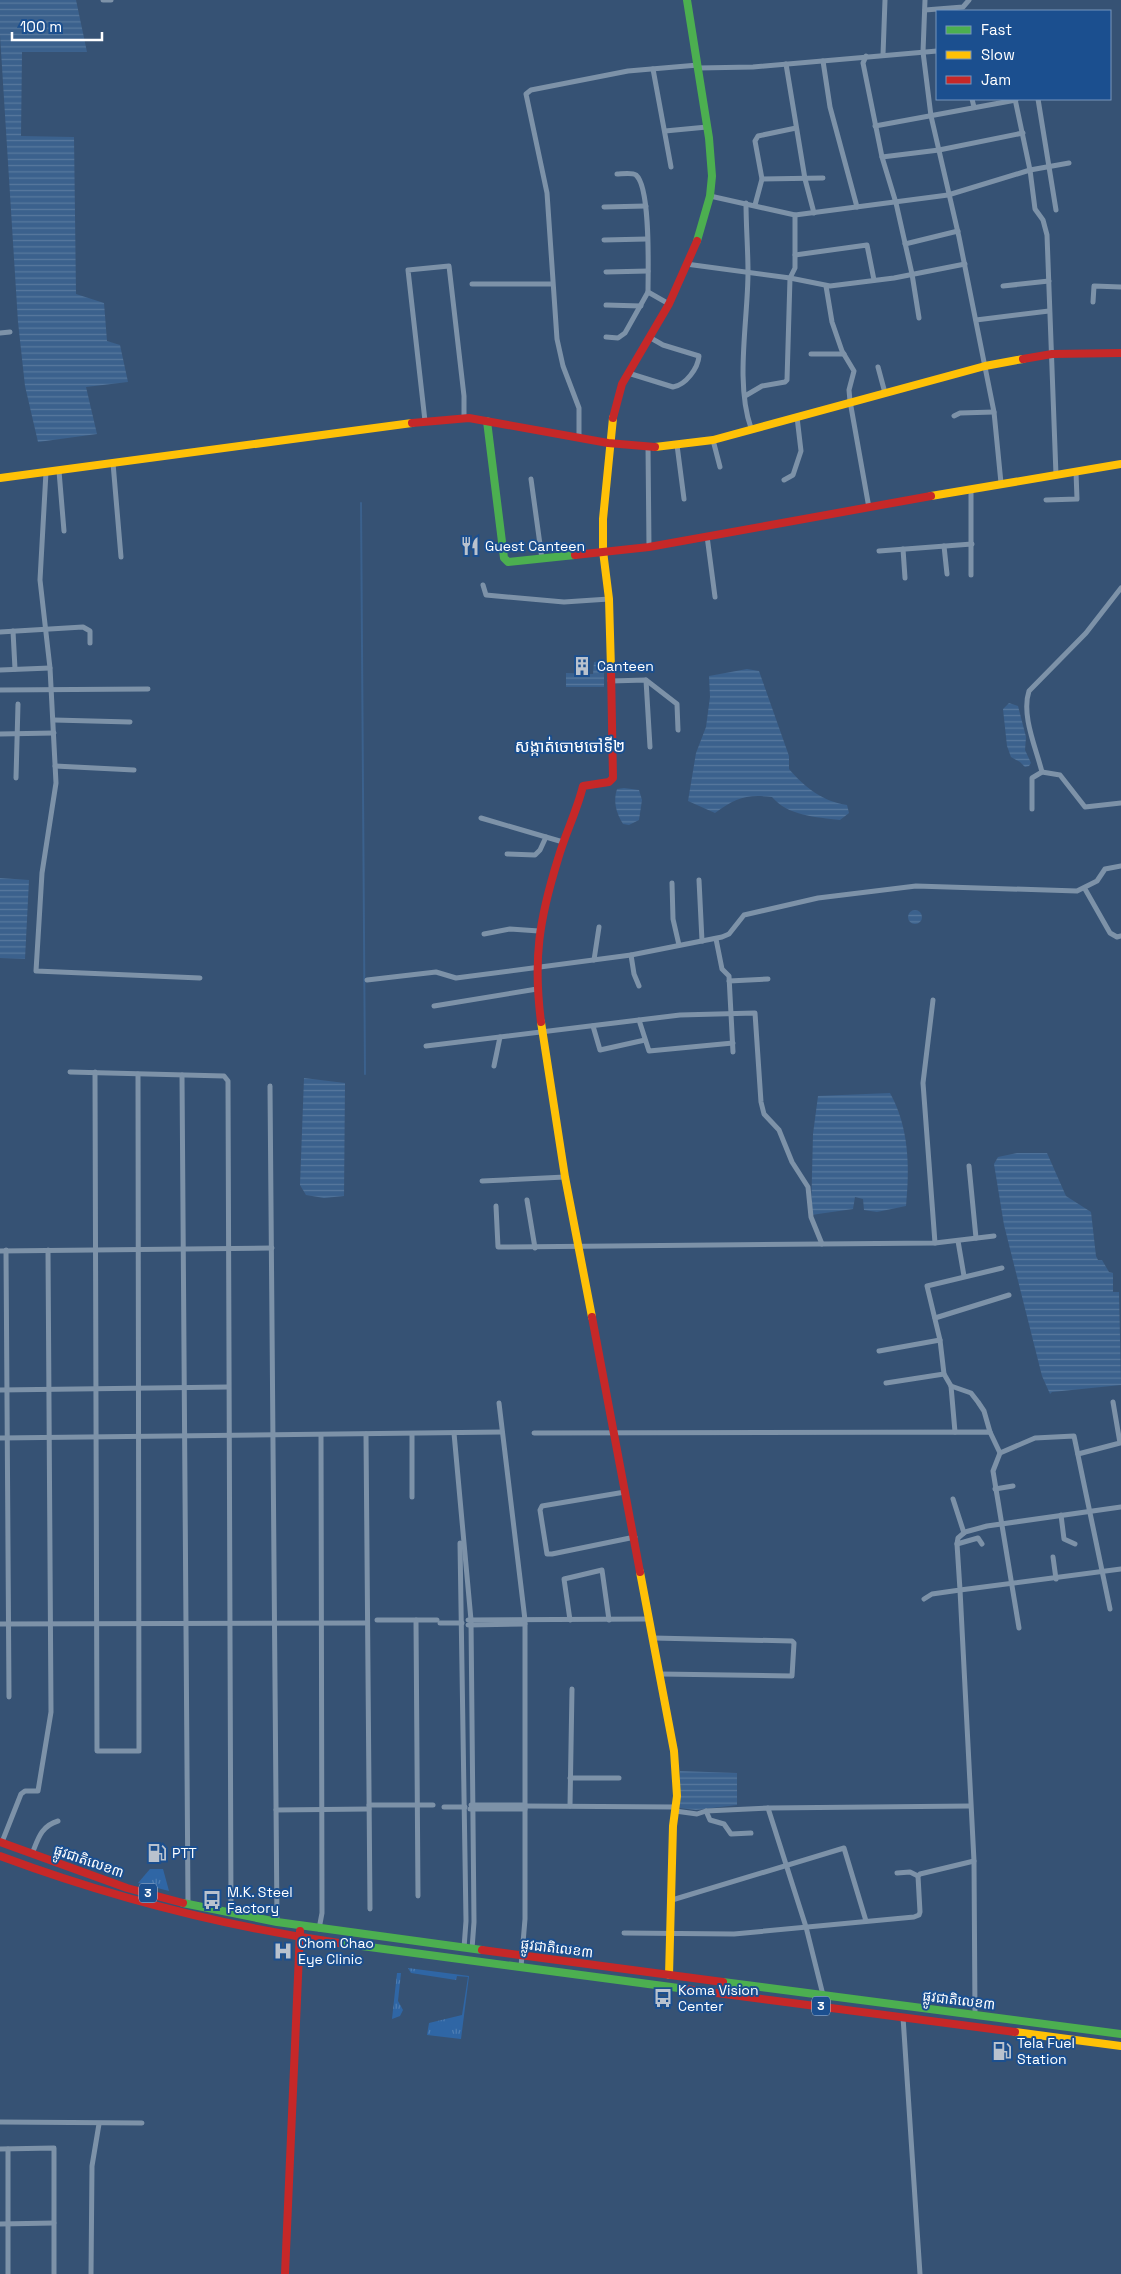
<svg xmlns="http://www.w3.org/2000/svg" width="1121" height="2274" font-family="'Space Grotesk','Noto Sans Khmer',sans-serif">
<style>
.grass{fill:url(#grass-tufts)}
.water{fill:url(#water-rules)}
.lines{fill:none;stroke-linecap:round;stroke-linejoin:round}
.stream{stroke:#3b618d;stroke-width:2}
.street{stroke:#7d92a8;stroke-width:5}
.fast{stroke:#4caf50;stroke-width:8}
.slow{stroke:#ffc107;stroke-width:8}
.jam{stroke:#c62828;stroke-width:8}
.labels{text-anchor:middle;stroke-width:4;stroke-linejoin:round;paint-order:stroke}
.shield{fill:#1b4f8f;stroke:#bbcadd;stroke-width:1}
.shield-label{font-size:12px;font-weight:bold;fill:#fff}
.poi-label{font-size:14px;fill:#fff;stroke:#1b4f8f;text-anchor:start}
.street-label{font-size:14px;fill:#fff;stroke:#1b4f8f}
.quarter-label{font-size:16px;fill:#fff;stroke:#1b4f8f}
</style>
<defs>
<pattern id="grass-tufts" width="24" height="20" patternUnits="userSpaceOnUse" patternTransform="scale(1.25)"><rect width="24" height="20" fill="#2f66a5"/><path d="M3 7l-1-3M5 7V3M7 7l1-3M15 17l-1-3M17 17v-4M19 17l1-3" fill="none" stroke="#4e7db2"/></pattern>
<pattern id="water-rules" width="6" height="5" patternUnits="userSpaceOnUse" patternTransform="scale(1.25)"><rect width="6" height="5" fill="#3b618d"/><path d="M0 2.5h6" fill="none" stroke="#58799e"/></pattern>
</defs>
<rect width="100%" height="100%" fill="#365274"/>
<g class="grass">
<path d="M150 1869H163L169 1891 138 1883Z"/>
<path d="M408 1968 469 1976 461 2039 427 2035 429 2023 462 2015 468 1977 457 1976 456 1980 411 1973Z"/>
<path d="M397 1973H401L398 2001 403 2010 400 2016 392 2019Z"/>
</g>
<g class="water">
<path d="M0 0H76L87 52H22L21 136 74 137 76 294 104 303 107 341 120 345 128 382 86 387 97 434 38 442 25 386 18 322 0 35Z"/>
<path d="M604 661V687H566V673L593 674 594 662Z"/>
<path d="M747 669 759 671 789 756V769C804 787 824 802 847 805L849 813 840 820C816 817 788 816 772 797 746 794 736 798 715 813L688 801 696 753 706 727 710 697 709 676Z"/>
<path d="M1009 703 1018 706 1026 737 1025 750 1031 763 1029 766 1025 767 1020 762 1011 757 1007 746 1003 709Z"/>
<path d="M624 788 639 790 642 800 639 820 629 825 623 824C616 813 613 801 617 789Z"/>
<path d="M0 878 29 880 25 959 0 958Z"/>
<circle cx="915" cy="917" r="7"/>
<path d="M304 1078 345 1083 344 1196 324 1198 306 1195 300 1185Z"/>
<path d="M890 1093C909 1127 910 1167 906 1206L877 1212 864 1210 863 1199 855 1197 853 1209 811 1215 813 1134 818 1096Z"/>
<path d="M1017 1153H1047L1066 1196 1091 1212 1096 1256 1098 1260H1102L1109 1272 1113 1273V1292H1119L1121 1385 1052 1392 1050 1394 1042 1376 1004 1225 994 1164 998 1157Z"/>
<path d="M680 1771 737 1773V1805L696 1810 680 1808Z"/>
</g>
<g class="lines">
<path class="stream" d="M361 503 365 1074"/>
<g class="street">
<path d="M103 0H111"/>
<path d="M925 0 923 52 931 116 959 237 994 412 1001 483"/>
<path d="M925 10 963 7 969 0"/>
<path d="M883 55 885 0"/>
<path d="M866 56 863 63 882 157 896 203 912 274 919 318"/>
<path d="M823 61 830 107 857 207"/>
<path d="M786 64 805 179 814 213"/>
<path d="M698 68 753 67 937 51"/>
<path d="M653 69 671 167"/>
<path d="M972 99 974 107"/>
<path d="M1015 99 1030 170 1035 209 1043 220 1047 235 1056 475"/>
<path d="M1038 99 1056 210"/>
<path d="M875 126 1016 100"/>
<path d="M665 131 707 127"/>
<path d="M882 157 939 150 1023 133"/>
<path d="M617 174C621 174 632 172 636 175 651 188 648 271 648 292L669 304"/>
<path d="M762 179 823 178"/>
<path d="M710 196 795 215 948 195 1030 170 1069 163"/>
<path d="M746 203C746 226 748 249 748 272 748 320 735 383 751 428"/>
<path d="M755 205 762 179 755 141 758 136 796 128"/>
<path d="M604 207 646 206"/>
<path d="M604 240 647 239"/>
<path d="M905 244 958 231"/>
<path d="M795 255 867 245 874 280"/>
<path d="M686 264 790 278 830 286 894 278 965 264"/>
<path d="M606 272 648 271"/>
<path d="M472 284H552"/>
<path d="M826 286 832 322 842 351 854 371 849 390 850 401 869 508"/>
<path d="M1003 286 1049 281"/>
<path d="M1093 302 1094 286 1121 287"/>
<path d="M606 305 641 306"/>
<path d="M976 320 1049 311"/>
<path d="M0 333 10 332"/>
<path d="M606 337 618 338 625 333 648 292"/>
<path d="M811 354H844"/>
<path d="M878 367 885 393"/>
<path d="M628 373 673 387C686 385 698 368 699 356L663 345 649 337"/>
<path d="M745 396 762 386 785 382 787 380 790 278 795 268V215"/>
<path d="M954 416 960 413 994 412"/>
<path d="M425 421 408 270 449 266 464 396V418"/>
<path d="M579 438V408L563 366 557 339 547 193 526 94 531 90 628 71 698 65"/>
<path d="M713 440 720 467"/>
<path d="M677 445 684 499"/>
<path d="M648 446 649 547"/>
<path d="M113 463 121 557"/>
<path d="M59 471 64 531"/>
<path d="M46 472 40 580 50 668 56 783 42 873 36 971 200 978"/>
<path d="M531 479 542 559"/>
<path d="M784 480 793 475 801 451 797 417"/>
<path d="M971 489V575"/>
<path d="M1046 500 1077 499 1076 472"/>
<path d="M707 536 715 597"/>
<path d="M944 546 947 574"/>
<path d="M903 549 905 578"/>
<path d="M879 551 972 544"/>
<path d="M483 585 486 595 564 602 609 599"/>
<path d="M13 631 15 669"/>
<path d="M0 632 83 627 90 631V643"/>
<path d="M0 670 50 668"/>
<path d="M646 680 650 747"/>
<path d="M610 681 646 680 677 704 678 730"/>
<path d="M0 690 148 689"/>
<path d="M54 720 130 722"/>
<path d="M0 734 54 733"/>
<path d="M55 766 134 770"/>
<path d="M1042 772C1036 748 1021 715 1029 691L1086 633 1121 588"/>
<path d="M16 778 18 704"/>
<path d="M1032 809V778L1042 772 1060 775 1085 807 1121 803"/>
<path d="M481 818 563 842"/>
<path d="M507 854 535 855 540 850 546 837"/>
<path d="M699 880 702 941"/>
<path d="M672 883 673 919 679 945"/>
<path d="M1085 889 1110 933 1117 937 1121 936"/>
<path d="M484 934 510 929 539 931"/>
<path d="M716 939 722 969 729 976 733 1052"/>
<path d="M631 955 634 974 639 986"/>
<path d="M594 960 599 927"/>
<path d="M367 980 436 972 456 978 631 955 722 937 729 934 744 915 818 898 916 886 1077 891 1097 881 1105 869 1121 866"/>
<path d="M729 981 768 979"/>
<path d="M933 1000 923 1083 935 1243"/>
<path d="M434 1006 537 989"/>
<path d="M639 1020 680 1015 755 1013 761 1102 764 1114 779 1130 792 1162 808 1187 811 1217 822 1244"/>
<path d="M593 1026 600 1050 645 1040"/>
<path d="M426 1046 639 1020 649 1051 733 1043"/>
<path d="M494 1066 500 1037"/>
<path d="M70 1072 224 1076 228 1081 231 1913"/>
<path d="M95 1072 97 1751H139L138 1074"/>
<path d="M182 1075 188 1903"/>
<path d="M270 1086 277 1922"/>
<path d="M969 1166 976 1238"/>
<path d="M482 1181 565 1177"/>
<path d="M527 1200 535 1248"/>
<path d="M496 1206 498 1247 935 1243 994 1236"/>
<path d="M958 1241 964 1276"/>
<path d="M6 1250 9 1697"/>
<path d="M0 1251 272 1248"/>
<path d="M935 1318 1009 1295"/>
<path d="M879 1351 940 1340"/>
<path d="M886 1383 944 1374"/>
<path d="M951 1386 955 1432"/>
<path d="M0 1390 228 1387"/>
<path d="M499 1403 525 1620V1919L521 1967"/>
<path d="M990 1432 984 1411 978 1402 971 1393 951 1386 944 1374 940 1340 927 1286 1002 1268"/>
<path d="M454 1433 471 1620 474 1922 472 1949"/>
<path d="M534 1433 990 1432 1000 1453"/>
<path d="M366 1434 370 1909"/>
<path d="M412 1434V1497"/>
<path d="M0 1438 502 1432"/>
<path d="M1078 1454 1120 1443 1113 1402"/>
<path d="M995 1489 1013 1486"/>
<path d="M625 1492 542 1506 540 1510 547 1554H552L635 1537"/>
<path d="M953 1499 964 1533"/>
<path d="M1061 1515 1064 1539 1075 1544"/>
<path d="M460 1543 466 1921 464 1948"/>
<path d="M957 1544 978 1538 982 1544"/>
<path d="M1053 1557 1056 1579"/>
<path d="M924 1599 932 1594 960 1590 957 1544 958 1538 965 1532 987 1526 1121 1507"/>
<path d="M377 1620H437"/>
<path d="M416 1620 418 1896"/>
<path d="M468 1620 650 1619"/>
<path d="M570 1620 564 1579 602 1570 609 1620"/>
<path d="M440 1623H462"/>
<path d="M0 1624 367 1623"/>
<path d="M468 1625 525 1624"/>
<path d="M1019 1628 993 1471 1000 1453 1035 1438 1074 1436 1110 1609"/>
<path d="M653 1638 792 1641 794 1643 792 1676 660 1674"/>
<path d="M570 1778H619"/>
<path d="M369 1805H433"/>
<path d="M471 1805H525"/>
<path d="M525 1806 676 1807"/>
<path d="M570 1806 572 1689"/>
<path d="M444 1807H465"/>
<path d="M768 1808 970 1806"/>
<path d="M470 1809H525"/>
<path d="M276 1810 369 1809"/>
<path d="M675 1811 697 1814 706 1811 768 1808 806 1927 823 1995"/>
<path d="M706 1811 710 1820 724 1824 731 1834 751 1833"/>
<path d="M2 1842 21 1794 25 1791H38L51 1712 48 1250"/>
<path d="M32 1854C38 1839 41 1826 58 1821"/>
<path d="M897 1873 910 1872 918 1876"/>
<path d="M672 1900 844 1848 866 1921"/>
<path d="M319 1929 322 1913 321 1435"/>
<path d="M624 1933 734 1934 914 1917 919 1915 920 1912 918 1876 920 1874 974 1861"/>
<path d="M975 2015 974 1861 960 1590 1121 1569"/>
<path d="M903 2017 920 2274"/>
<path d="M0 2122 142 2123"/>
<path d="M0 2149 54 2148V2274"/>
<path d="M8 2149V2274"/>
<path d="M0 2224 54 2223"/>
<path d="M91 2274 92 2166 99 2124"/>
</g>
<g class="fast">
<path d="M687 0 709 138 712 176 710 196 697 241"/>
<path d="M487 421 504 558 508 562 575 555"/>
<path d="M183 1903 277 1922 482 1950"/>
<path d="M339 1943 686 1989"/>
<path d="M723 1982 1121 2034"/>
</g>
<g class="slow">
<path d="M655 447 713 440 985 366 1023 359"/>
<path d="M0 478 412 423"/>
<path d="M931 496 1121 464"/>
<path d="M611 669 609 599 603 551V519L613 418"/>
<path d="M541 1022 565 1177 592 1317"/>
<path d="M640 1572 674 1751 677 1796 673 1826 669 1975"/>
<path d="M1015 2032 1121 2046"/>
</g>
<g class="jam">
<path d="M1023 359 1052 354 1121 353"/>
<path d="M613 418 622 384 669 304 697 241"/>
<path d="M412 423 469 418 608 443 655 447"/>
<path d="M575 555 649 547 931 496"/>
<path d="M541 1022C533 959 539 920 558 859 565 834 577 811 583 786L609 782 613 778 611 669"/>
<path d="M592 1317 640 1572"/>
<path d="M0 1842 127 1888 183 1903"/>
<path d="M0 1856C110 1897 223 1926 339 1943"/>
<path d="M482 1950 723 1982"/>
<path d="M686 1989 1015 2032"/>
<path d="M285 2274 300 1931"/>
</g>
</g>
<defs>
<g id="restaurant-bare" transform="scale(1.5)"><path d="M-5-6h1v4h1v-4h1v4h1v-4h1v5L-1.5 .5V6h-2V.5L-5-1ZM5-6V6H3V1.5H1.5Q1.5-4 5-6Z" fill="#b9c2ce" stroke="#1b4f8f" stroke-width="2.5" paint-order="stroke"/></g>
<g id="building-bare" transform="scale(1.5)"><path d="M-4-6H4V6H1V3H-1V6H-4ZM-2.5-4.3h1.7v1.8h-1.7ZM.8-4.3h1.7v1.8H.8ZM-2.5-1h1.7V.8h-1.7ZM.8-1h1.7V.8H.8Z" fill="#b9c2ce" stroke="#1b4f8f" stroke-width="2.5" paint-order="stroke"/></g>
<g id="fuel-bare" transform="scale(1.5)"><path d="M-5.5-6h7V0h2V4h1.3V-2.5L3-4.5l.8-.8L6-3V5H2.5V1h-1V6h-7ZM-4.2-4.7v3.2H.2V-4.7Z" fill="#b9c2ce" stroke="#1b4f8f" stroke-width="2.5" paint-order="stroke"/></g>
<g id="bus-bare" transform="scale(1.5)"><path d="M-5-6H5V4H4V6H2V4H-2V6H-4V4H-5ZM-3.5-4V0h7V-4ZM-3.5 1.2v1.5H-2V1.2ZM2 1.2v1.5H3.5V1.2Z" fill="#b9c2ce" stroke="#1b4f8f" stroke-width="2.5" paint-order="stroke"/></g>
<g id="hospital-bare" transform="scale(1.5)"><path d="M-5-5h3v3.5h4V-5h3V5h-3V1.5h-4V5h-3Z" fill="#b9c2ce" stroke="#1b4f8f" stroke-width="2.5" paint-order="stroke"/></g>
</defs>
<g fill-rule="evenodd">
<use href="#restaurant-bare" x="470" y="546"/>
<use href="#building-bare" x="582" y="666"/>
<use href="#fuel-bare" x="157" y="1853"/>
<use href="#bus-bare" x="212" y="1900"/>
<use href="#hospital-bare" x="283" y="1951"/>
<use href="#bus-bare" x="663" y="1998"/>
<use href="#fuel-bare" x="1002" y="2051"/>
</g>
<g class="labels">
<g class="shield">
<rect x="139" y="1883.5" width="18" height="19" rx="4"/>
<rect x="812" y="1996.5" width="18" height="19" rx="4"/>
</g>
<g class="shield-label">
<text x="148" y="1897">3</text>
<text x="821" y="2010">3</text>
</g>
<g class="poi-label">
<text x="485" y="551">Guest Canteen</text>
<text x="597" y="671">Canteen</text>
<text x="172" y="1858">PTT</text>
<text x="227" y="1897">M.K. Steel<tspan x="227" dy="16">Factory</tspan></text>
<text x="298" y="1948">Chom Chao<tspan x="298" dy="16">Eye Clinic</tspan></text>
<text x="678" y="1995">Koma Vision<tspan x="678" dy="16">Center</tspan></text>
<text x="1017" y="2048">Tela Fuel<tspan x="1017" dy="16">Station</tspan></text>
</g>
<g class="street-label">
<text transform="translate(89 1861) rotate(19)" y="5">ផ្លូវជាតិលេខ៣</text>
<text transform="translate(557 1948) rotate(7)" y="5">ផ្លូវជាតិលេខ៣</text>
<text transform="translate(959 2000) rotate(7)" y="5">ផ្លូវជាតិលេខ៣</text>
</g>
<g class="quarter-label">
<text x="570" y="752">សង្កាត់ចោមចៅទី២</text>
</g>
</g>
<rect x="936" y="10" width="175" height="90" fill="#1b4f8f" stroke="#7695bc"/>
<rect x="946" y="26" width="25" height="8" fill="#4caf50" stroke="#7695bc"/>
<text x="981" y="35" font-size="15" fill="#ffffff">Fast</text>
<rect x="946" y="51" width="25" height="8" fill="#ffc107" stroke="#7695bc"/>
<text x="981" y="60" font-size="15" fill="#ffffff">Slow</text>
<rect x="946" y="76" width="25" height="8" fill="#c62828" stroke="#7695bc"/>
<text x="981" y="85" font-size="15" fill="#ffffff">Jam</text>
<path d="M12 32v8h90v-8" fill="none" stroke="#ffffff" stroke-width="2.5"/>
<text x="20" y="32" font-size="15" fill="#ffffff" stroke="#1b4f8f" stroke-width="4" paint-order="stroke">100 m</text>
</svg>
